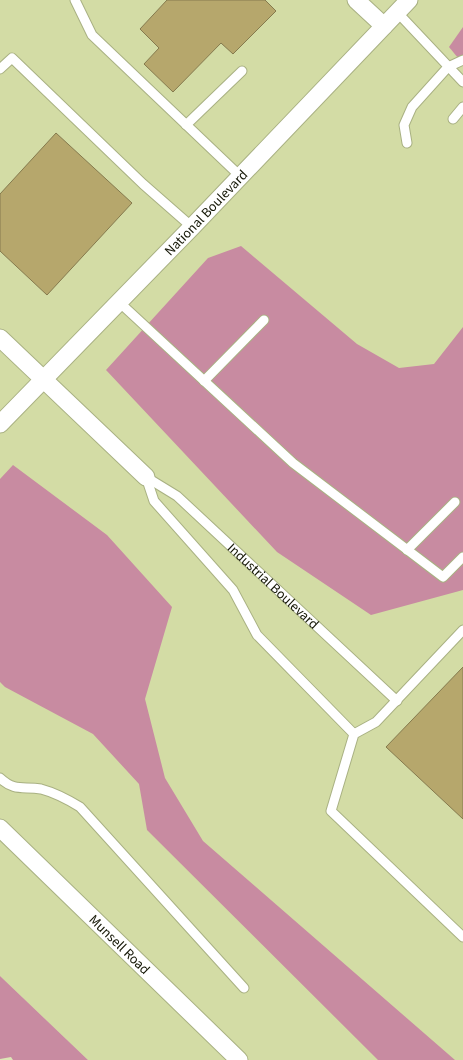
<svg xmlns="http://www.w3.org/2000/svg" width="463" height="1060" font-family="'Source Sans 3',sans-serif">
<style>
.built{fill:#d3dca5}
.forest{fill:#c88ba1}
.building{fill:#b6a76c;stroke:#857a4e}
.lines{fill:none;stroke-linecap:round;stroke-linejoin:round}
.service-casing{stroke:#a9b183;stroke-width:11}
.minor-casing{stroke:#a9b183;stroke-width:19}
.service{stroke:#fff;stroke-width:9}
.minor{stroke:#fff;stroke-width:17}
.labels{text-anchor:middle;stroke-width:3;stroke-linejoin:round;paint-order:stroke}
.street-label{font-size:14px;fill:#141605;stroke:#eaf3c3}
</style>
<rect width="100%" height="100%" fill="#dde6b6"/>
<path class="built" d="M0 0H463V1060H88L0 976Z"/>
<g class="forest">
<path d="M463 27V64L449 47Z"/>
<path d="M241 246 357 344 399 368 434 364 463 327V590L371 615 277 552 106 370 208 258Z"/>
<path d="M13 465 107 535 172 607 145 699 165 778 203 841 455 1060H378L147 830 139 784 93 734 5 687 0 682V479Z"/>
<path d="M0 976 88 1060H13L11 1057 0 1059Z"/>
</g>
<g class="building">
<path d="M167 0H265L276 11 233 54 221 43 173 92 144 64 159 48 140 29Z"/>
<path d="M56 133 132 203 47 295 0 251V194Z"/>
<path d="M463 667V819L386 747Z"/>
</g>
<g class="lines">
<g class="service-casing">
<g id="service">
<path d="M75 0 92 35 240 176"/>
<path d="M397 12 463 82"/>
<path d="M0 69 12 58 143 184 192 227"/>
<path d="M453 119 463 107"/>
<path d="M186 125 242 71"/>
<path d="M407 143 404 125 412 107 448 67 463 60"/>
<path d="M119 302 293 463 443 577 463 557"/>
<path d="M204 381 264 320"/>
<path id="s1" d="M146 477 177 496 397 701"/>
<path d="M146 477 154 501 233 590 257 635 354 734"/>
<path d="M407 550 455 502"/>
<path d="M463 630 376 722 354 734 331 811 463 937"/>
<path d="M0 778C15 792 23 786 41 789 56 793 67 799 80 807L244 988"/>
</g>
</g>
<g class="minor-casing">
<g id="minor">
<path d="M356 0 384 26"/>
<path d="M0 338 146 477"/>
<path id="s2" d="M0 424 192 227 409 0"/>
<path id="s3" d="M0 828 239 1060"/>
</g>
</g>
<use href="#service" class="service"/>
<use href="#minor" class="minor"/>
</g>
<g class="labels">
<g class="street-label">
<text dy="5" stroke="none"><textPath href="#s2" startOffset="295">National Boulevard</textPath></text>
<text dy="5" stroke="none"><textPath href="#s1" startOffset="168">Industrial Boulevard</textPath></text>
<text dy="5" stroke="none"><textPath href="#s3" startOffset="167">Munsell Road</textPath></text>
</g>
</g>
</svg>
